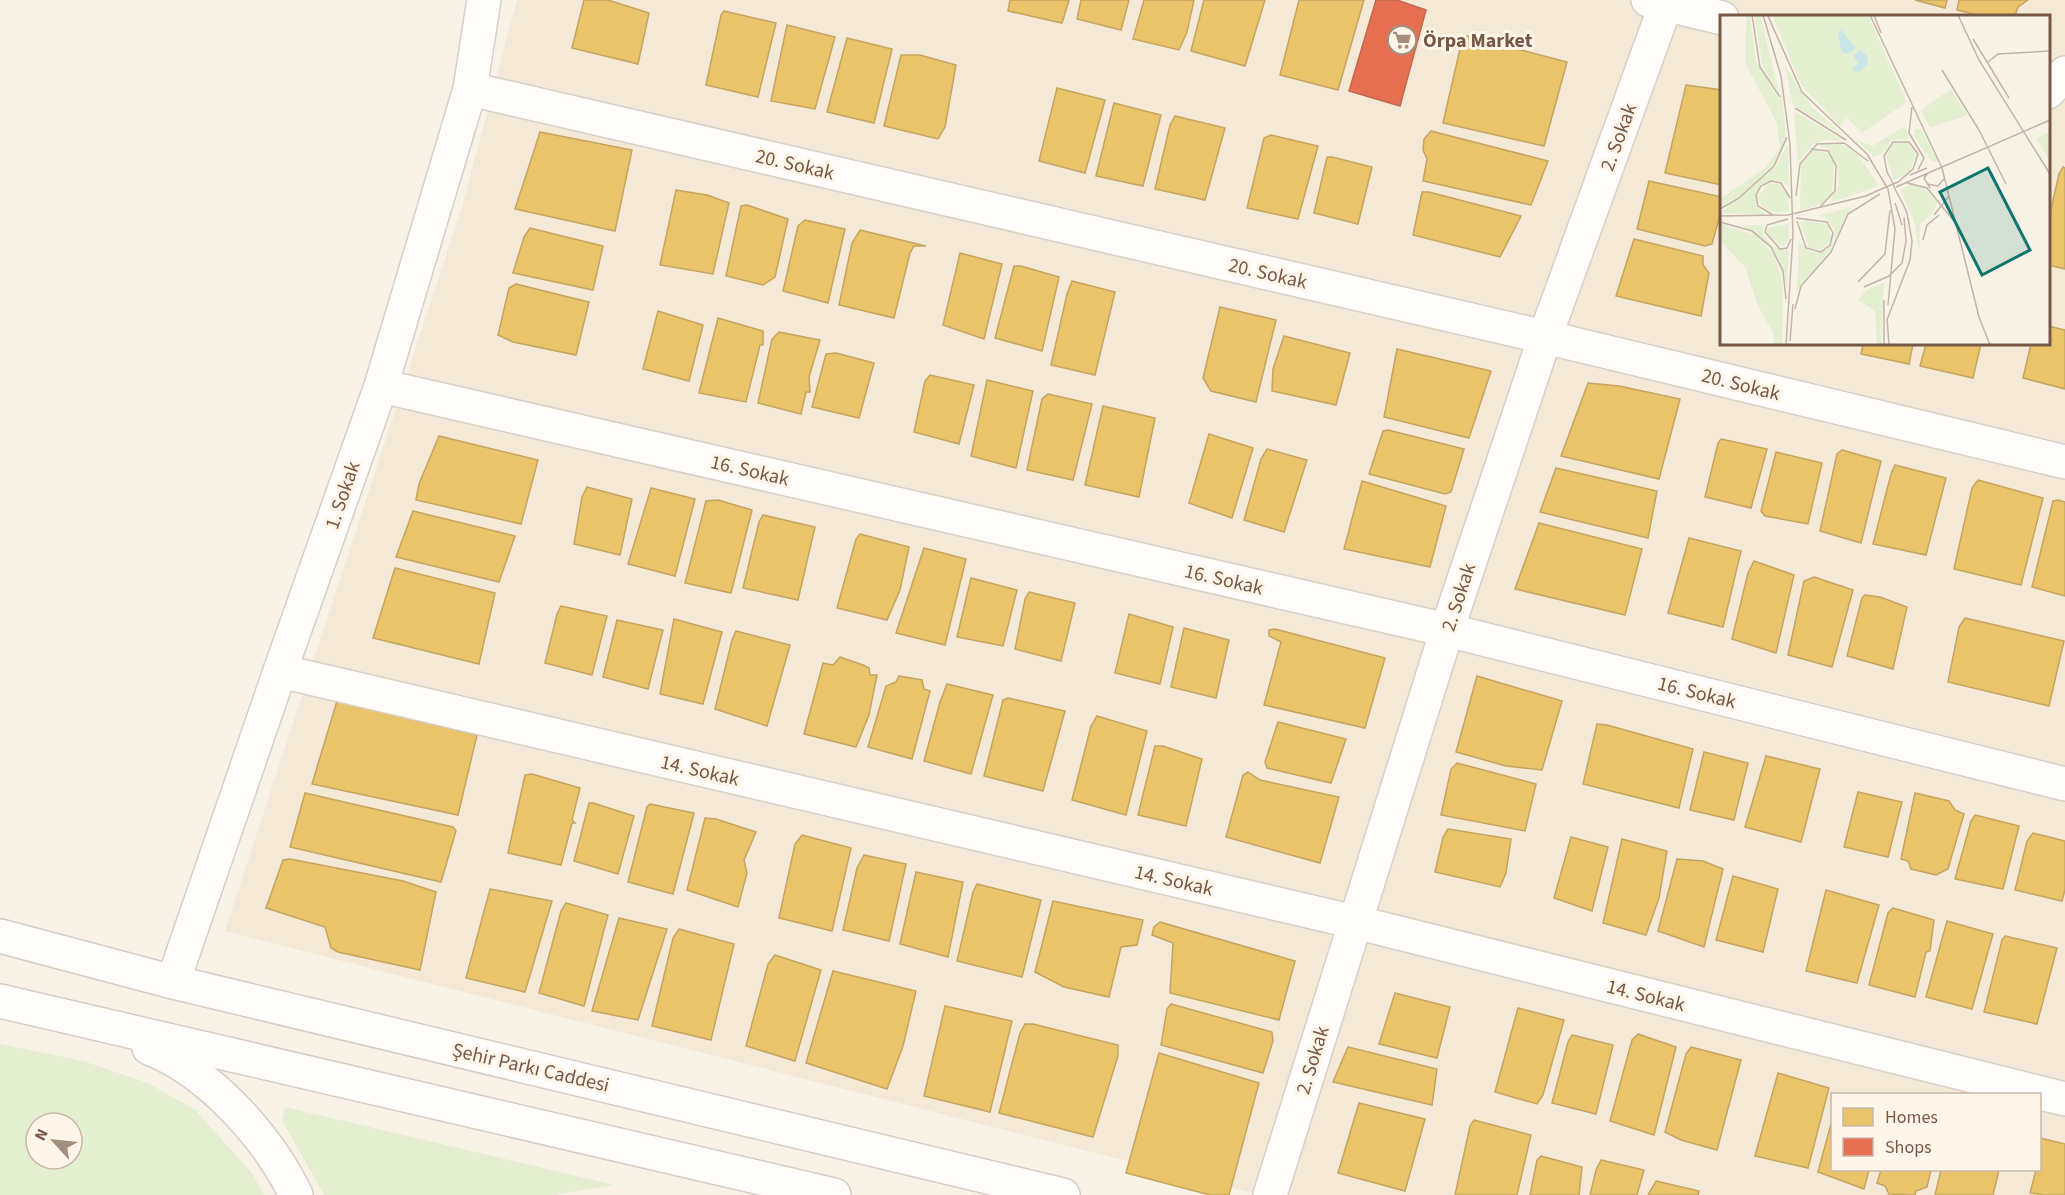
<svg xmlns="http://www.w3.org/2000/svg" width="2065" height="1195" font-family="'Source Sans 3',sans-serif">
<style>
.residential{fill:#f4e8d7;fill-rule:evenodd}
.green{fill:#e3efd0;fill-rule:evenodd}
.homes{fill:#e9c46a;stroke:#c7a45f;stroke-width:1.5}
.shops{fill:#e76f51;stroke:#c5684e;stroke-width:1.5}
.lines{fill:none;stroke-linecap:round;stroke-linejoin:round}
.minor-casing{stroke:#d9cfc5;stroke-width:36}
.secondary-casing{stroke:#d8cdc3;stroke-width:36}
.minor{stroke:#fefdfb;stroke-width:33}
.secondary{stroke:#fefdfb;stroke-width:33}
.labels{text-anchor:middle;stroke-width:6;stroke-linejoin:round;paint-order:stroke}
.poi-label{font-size:20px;font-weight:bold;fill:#775846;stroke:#fff6e9;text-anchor:start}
.street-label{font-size:20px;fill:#775846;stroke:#fff6e9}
.inset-road{fill:none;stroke:#c4b4a7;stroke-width:1.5}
.view{fill:#0f766e;fill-opacity:0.15;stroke:#0f766e;stroke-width:3}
.inset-edge{fill:none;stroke:#775846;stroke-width:3}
</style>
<rect width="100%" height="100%" fill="#f8f2e7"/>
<path class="residential" d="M517 0H2065V1195H1260L225 931 462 207ZM1722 16H2048V344H1722ZM1832 1094H2040V1170H1832Z"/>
<g class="green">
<path d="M0 1044 83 1061 148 1083 195 1110 251 1172 264 1195H0ZM36 1123H72V1159H36Z"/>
<path d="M285 1107 614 1185 555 1195H324L282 1120Z"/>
</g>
<g class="homes">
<path d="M584 0H608L649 13 638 64 572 48Z"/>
<path d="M1010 0H1069L1062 23 1008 11Z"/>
<path d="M1081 0H1129L1121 30 1077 19Z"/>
<path d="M1144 0H1194L1187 32 1179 50 1133 39Z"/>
<path d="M1204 0H1265L1245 66 1191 51Z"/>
<path d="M1299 0H1364L1338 90 1280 75Z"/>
<path d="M1915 0H1947L1945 8Z"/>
<path d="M1959 0H2028L2018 7 2015 16H1981L1957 10Z"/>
<path d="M724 11 776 23 758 97 706 85 721 15Z"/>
<path d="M787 25 835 37 815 109 771 101Z"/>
<path d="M1467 36 1567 62 1544 146 1443 123 1462 40Z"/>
<path d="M847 38 892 49 874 123 827 112Z"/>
<path d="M901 55H920L956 65 945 127 938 139 884 126Z"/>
<path d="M1686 85 1722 90V185L1665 173Z"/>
<path d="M1057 88 1105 100 1085 173 1039 161Z"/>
<path d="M1114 103 1161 115 1143 186 1096 176Z"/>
<path d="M1175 116 1225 128 1205 200 1155 189 1170 125Z"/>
<path d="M1431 131 1548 161 1531 205 1423 181 1427 159 1423 150 1424 139Z"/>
<path d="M540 132 632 150 615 231 515 209Z"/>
<path d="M1271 135 1318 146 1298 219 1247 208 1264 138Z"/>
<path d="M1327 157H1332L1372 167 1358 224 1314 213Z"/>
<path d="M2063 167 2065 168V269L2048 265V222L2059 174Z"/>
<path d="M1649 181 1722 197V208L1712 244 1705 246 1637 229Z"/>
<path d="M676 190 707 195 729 203 713 274 660 265Z"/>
<path d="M1422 192H1429L1521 216 1500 257 1413 235Z"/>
<path d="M747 205 788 219 775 277 763 285 726 276 741 206Z"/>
<path d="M805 220 845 229 828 303 783 291 798 226Z"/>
<path d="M530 228 603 246 593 290 513 273 524 237Z"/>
<path d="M860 230 926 246H914L910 253 894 318 839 305 852 243Z"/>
<path d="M1634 239 1703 256V265L1709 273 1701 316 1616 296Z"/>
<path d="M960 253 1002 264 984 339 943 325Z"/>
<path d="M1014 266H1021L1059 277 1042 351 995 338Z"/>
<path d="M1072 281 1115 292 1095 375 1051 365 1067 294Z"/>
<path d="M516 284 589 302 576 355 513 342 498 335 509 288Z"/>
<path d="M1220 307 1276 320 1256 402 1211 391 1203 378Z"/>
<path d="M658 311 703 325 689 381 643 369Z"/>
<path d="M718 318 763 331V345H760L746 402 699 393Z"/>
<path d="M2048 326 2065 330V389L2023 378 2031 344H2048Z"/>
<path d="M779 332 820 340 809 377 810 392H806L801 414 758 403 772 339Z"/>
<path d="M1284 336 1350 353 1336 405 1272 391 1273 369Z"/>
<path d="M1863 344H1913L1909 364 1861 354Z"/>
<path d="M1926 344H1981L1973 378 1920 366Z"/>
<path d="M1397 349 1491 371 1469 438 1384 417Z"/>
<path d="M836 353 874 363 859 418 812 407 826 354Z"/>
<path d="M930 375 974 385 959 444 914 432 925 381Z"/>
<path d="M987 380 1033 391 1016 468 971 456Z"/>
<path d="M1588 383 1619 386 1680 399 1659 479 1561 456Z"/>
<path d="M1048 394 1092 404 1073 480 1027 470 1042 399Z"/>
<path d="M1103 406 1155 418 1139 497 1085 485Z"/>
<path d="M1388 430 1464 449 1451 492 1445 494 1369 474 1383 431Z"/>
<path d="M1209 434 1253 448 1232 518 1189 503Z"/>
<path d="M439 436 538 460 521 524 416 500 419 484Z"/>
<path d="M1721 439 1767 449 1751 508 1705 497 1718 443Z"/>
<path d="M1267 449 1307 460 1284 532 1244 520 1261 459Z"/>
<path d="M1842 450 1881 461 1861 543 1820 531 1837 454Z"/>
<path d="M1776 452 1822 463 1808 524 1765 516 1761 511Z"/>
<path d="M1895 465 1946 478 1926 555 1873 544 1891 474Z"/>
<path d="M1556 468 1657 491 1648 538 1540 512Z"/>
<path d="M1978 480 2043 498 2021 585 1954 569 1972 488Z"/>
<path d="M1362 481 1446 506 1430 567 1344 549Z"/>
<path d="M587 487 632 499 620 555 574 544 582 497Z"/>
<path d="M651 488 695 499 675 576 628 564Z"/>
<path d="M718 500 752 510 731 593 685 583 706 501Z"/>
<path d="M2058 500 2065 502V596L2032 587 2053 501Z"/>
<path d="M413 511 515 536 499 582 396 557Z"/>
<path d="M763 515 815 527 798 600 743 588 759 522Z"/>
<path d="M1539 523 1642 549 1625 615 1515 589Z"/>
<path d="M860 534 909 547 900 590 887 620 837 608 856 539Z"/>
<path d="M1689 538 1741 551 1723 627 1668 613Z"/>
<path d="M924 548 966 559 945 645 896 633Z"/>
<path d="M1754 561 1794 575 1776 653 1732 639 1748 573Z"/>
<path d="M395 568 495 593 479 664 373 638Z"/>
<path d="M1814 577 1853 590 1832 667 1788 655 1804 581Z"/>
<path d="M971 578 1017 590 1003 646 957 637Z"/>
<path d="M1029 592 1075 603 1061 661 1015 649 1025 599Z"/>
<path d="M1865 595 1880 597 1907 607 1893 669 1847 656 1862 598Z"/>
<path d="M561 606 607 616 592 675 545 663 557 614Z"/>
<path d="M1129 614 1173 627 1160 684 1115 673Z"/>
<path d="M1965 618 2064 641 2049 706 1948 682 1959 627Z"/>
<path d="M674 619 722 632 703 704 660 694Z"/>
<path d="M617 620 663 630 648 689 603 677Z"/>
<path d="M1184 628 1229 640 1216 698 1171 687Z"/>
<path d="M1275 629 1385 658 1365 728 1264 705 1281 642 1269 636V630Z"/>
<path d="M736 631 790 645 767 726 715 709 732 640Z"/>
<path d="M840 657 863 665 869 668 870 675H877L869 715 856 747 804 734 823 663 833 665Z"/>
<path d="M899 676 922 680 924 689 930 691 912 759 868 747 886 686 896 682Z"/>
<path d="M1477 676 1562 701 1542 770 1506 766 1456 752Z"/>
<path d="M947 684 993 695 971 774 924 761 940 702Z"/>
<path d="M1008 698 1065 711 1043 791 984 776 1003 700Z"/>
<path d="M337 701 477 735 458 815 312 784Z"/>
<path d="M1097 716 1147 731 1126 815 1072 800 1091 726Z"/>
<path d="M1278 722 1346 739 1331 783 1267 768 1265 762Z"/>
<path d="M1597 724 1607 725 1693 749 1679 808 1583 784Z"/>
<path d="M1155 746H1163L1202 759 1186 826 1138 815Z"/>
<path d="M1704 752 1748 763 1734 820 1690 810Z"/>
<path d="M1766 756 1820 769 1801 842 1745 827Z"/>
<path d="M1457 763 1536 784 1525 831 1441 815 1451 769Z"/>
<path d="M1248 772 1260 780 1339 797 1320 863 1226 837 1243 775Z"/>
<path d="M532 774 580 788 572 820 575 823H572L561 865 508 853 525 775Z"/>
<path d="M1858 792 1902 802 1888 857 1844 847Z"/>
<path d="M305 793 453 827 456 831 441 882 290 847Z"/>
<path d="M1915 793 1949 801 1955 810 1964 814 1948 869 1936 875 1911 869 1908 861 1901 859Z"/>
<path d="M589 803H593L634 816 618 874 574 861Z"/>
<path d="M650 804 694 813 673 894 628 882 647 807Z"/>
<path d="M1975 815 2019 826 2003 889 1955 879 1971 821Z"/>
<path d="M705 818 716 819 756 832 744 860 747 873 738 907 687 890Z"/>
<path d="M1448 829 1511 839 1506 873 1500 887 1435 872 1443 837Z"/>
<path d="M2033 833 2065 841V890L2062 901 2015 890 2027 841Z"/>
<path d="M802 835 851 848 832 931 779 918 795 844Z"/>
<path d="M1571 837 1608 847 1592 911 1554 898Z"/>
<path d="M1622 839 1667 851 1659 898 1646 935 1603 923Z"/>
<path d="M864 855 906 864 889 941 843 930 857 868Z"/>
<path d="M290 859 403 881 436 892 420 970 338 952 331 948 325 927 266 908 283 860Z"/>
<path d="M1677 859 1703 861 1723 869 1704 947 1658 931Z"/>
<path d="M916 872 963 882 948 957 900 944Z"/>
<path d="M1733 876 1778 889 1763 952 1716 940Z"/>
<path d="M977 884 1041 900 1022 977 957 961 973 892Z"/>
<path d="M490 889 552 901 525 992 466 978Z"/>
<path d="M1826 890 1879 905 1857 983 1806 971Z"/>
<path d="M1053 901 1143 920 1137 945 1121 947 1109 997 1064 987 1035 972Z"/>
<path d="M566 903 608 915 584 1006 539 993 561 911Z"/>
<path d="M1893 908 1934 920 1930 951 1926 952 1915 997 1869 985 1888 913Z"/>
<path d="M619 918 667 929 638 1020 592 1011Z"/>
<path d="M1947 921 1993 934 1972 1009 1926 997Z"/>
<path d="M1160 922 1295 961 1279 1020 1170 993 1173 943 1152 935 1154 927Z"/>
<path d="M679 929 734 944 711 1040 652 1026 673 938Z"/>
<path d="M2005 936 2057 948 2037 1024 1984 1012 2002 940Z"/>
<path d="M775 955 821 970 795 1061 746 1046 768 964Z"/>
<path d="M833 971 916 991 903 1046 887 1089 806 1063Z"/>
<path d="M1395 993 1450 1007 1437 1058 1379 1044Z"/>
<path d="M1171 1004 1272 1032 1273 1041 1263 1073 1161 1045 1167 1009Z"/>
<path d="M945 1006 1012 1021 990 1112 924 1096Z"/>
<path d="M1518 1008 1564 1020 1543 1095 1537 1104 1495 1092Z"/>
<path d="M1025 1024H1033L1118 1045V1056L1093 1137 999 1113 1020 1033Z"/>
<path d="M1638 1034 1676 1047 1654 1135 1610 1121 1632 1040Z"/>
<path d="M1572 1035 1613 1045 1596 1114 1552 1103 1568 1042Z"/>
<path d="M1348 1047 1437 1069 1432 1105 1333 1082Z"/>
<path d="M1691 1047 1741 1060 1717 1150 1681 1140 1665 1132 1686 1054Z"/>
<path d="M1159 1053 1259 1083 1229 1195H1210L1126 1173Z"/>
<path d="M1778 1073 1829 1088 1808 1168 1755 1156Z"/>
<path d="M1359 1103 1425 1119 1405 1191 1338 1173Z"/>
<path d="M1474 1120 1531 1135 1517 1195H1455L1470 1126Z"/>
<path d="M1832 1120V1170H1869L1864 1189 1818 1172Z"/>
<path d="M2040 1138 2065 1144V1195H2043L2030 1193 2036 1170H2040Z"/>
<path d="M1541 1156 1582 1167 1579 1195H1530L1537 1160Z"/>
<path d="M1601 1160 1644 1170 1637 1195H1590L1596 1170Z"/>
<path d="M1881 1170H1931L1927 1187 1916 1191 1915 1195 1889 1194 1885 1186 1877 1183Z"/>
<path d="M1941 1170H1999L1993 1195H1935Z"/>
<path d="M1656 1181 1699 1191 1698 1195H1648Z"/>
</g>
<path class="shops" d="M1376 0H1397L1426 10 1400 106 1349 91Z"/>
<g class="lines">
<g class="minor-casing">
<g id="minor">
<path d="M1648 0 1722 18"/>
<path d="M470 89 1545 337 2065 462"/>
<path d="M2048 92 2065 73"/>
<path d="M381 386 1447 630 2065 784"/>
<path d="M280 671 1355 922 2065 1099"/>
<path d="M173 982 280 671 381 386 470 89 484 0"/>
<path d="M1270 1195 1447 630 1545 337 1666 4"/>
</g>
</g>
<g class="secondary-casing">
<g id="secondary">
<path d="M0 936 173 982 1063 1195"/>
<path d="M0 1001 834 1195"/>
<path d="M149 1048C210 1072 268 1137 296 1195"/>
</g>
</g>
<use href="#minor" class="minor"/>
<use href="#secondary" class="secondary"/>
</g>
<defs>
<g id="supermarket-ring" transform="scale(1.5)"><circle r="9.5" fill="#fff6e9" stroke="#a48e7e" stroke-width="1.5"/><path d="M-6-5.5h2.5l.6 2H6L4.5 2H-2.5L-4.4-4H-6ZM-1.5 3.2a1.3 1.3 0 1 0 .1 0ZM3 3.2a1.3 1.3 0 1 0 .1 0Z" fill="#a48e7e"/></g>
</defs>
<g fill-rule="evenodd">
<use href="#supermarket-ring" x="1402" y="40"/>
</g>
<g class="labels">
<g class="poi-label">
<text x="1423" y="47">Örpa Market</text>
</g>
<g class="street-label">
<text transform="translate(1618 137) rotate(-70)" y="7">2. Sokak</text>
<text transform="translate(795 164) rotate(13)" y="7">20. Sokak</text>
<text transform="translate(1268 273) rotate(13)" y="7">20. Sokak</text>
<text transform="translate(1741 384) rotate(14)" y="7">20. Sokak</text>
<text transform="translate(750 470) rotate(13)" y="7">16. Sokak</text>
<text transform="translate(342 495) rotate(-71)" y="7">1. Sokak</text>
<text transform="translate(1224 579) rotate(13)" y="7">16. Sokak</text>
<text transform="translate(1458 597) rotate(-72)" y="7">2. Sokak</text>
<text transform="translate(1697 692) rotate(14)" y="7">16. Sokak</text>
<text transform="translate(700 770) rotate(13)" y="7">14. Sokak</text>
<text transform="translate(1174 880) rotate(13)" y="7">14. Sokak</text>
<text transform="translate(1646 995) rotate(14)" y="7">14. Sokak</text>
<text transform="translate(1312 1060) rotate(-73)" y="7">2. Sokak</text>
<text transform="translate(531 1067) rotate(13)" y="7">Şehir Parkı Caddesi</text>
</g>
</g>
<g transform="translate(1720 15)">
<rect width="330" height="330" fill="#f8f2e7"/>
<path d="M26 0H30L36 46 59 84 62 79 66 125 57 146 21 180 0 192V184L44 154 60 133 57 108 25 48ZM34 0H40L59 78 43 53ZM52 0H148L187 87 142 118 127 103 120 111 81 70ZM65 51 90 90 123 120 73 90ZM231 74 247 100 210 113 201 95ZM74 96 106 115 124 126 107 125 93 129 78 148ZM185 111 189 124 172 125 163 138 154 142 137 125 152 131ZM195 114H201L218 147 211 146 194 121ZM330 117V148L317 123ZM117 127 137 138 159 171 109 188 118 171V156L108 134 99 131ZM187 127 197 140 189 157 174 165 166 143 172 129ZM68 129 69 172 62 166 41 169 36 191 46 200 0 198 56 151ZM93 135 109 139 114 150 112 179 100 190 80 195 81 150ZM47 169H59L68 180 69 197 56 198 41 191 38 182ZM191 169 204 173 217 187 214 197 200 209 199 238 194 205 180 175ZM132 192 110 235 77 276 79 226 92 238 107 235 114 224V214L107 204 97 201ZM86 205 109 210 111 225 102 234H89L80 207ZM0 208 36 221 54 240 63 268 62 330H54L53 317 38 291 25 252 0 226ZM69 209 68 227 62 232 47 219 46 213ZM22 210H43L42 218 53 232 69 235 67 273 55 237ZM164 267 161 330H157L155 296 138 285 147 275Z" fill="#e3efd0"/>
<path d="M121 15 136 33 130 38H122L118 19ZM140 35 147 41 148 50 139 57 132 55 138 48 133 40Z" fill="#c8e6e8"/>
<path class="inset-road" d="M32 0 40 52 60 82M43 0 61 61 70 129 73 220 66 330M150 0 222 153 259 302 270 330M154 0 161 18M238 0 259 45 330 159M48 1 82 77 147 139 168 174 175 214 168 290M253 24 289 83M268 47 278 39 330 36M222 55 259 115 286 169M192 92 189 118 204 143 198 155M75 93 126 125M91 134 108 136 116 151 115 176 100 192M208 158 204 163 210 173M190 160 207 153M187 168 207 173 233 205M207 169 218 171 224 164M176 172 330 105M76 181 80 149 97 129 124 128 148 146M175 188 182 210M0 194 19 183 54 151 67 122M53 200 38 191 36 180 41 171 51 166 61 168 70 183M214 200 229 181M0 201 68 200 146 181 159 175 178 167 193 154 198 139 189 127H173L164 141 167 157 171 164 176 176 183 189 187 198 192 226 190 245 167 305M76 203 107 207 113 218 110 230 101 237 86 233 77 206M68 204 47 210 45 217 60 234 67 233 71 224M0 207 32 216 51 232 63 256 66 284M203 225 207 210 219 200M138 267 165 239 170 195M144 272 169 261 182 248 186 226 184 202M75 294 81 271 111 237 128 199 160 179M167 303 169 330M70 326 73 289M164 330V285"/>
<path class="view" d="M268 153 310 235 262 260 220 177Z"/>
<rect width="330" height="330" class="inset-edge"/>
</g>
<rect x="1831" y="1093" width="210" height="78" fill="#fff6e9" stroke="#c9b7a8" stroke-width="1.5"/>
<rect x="1843" y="1108" width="30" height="18" fill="#e9c46a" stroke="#c9b7a8" stroke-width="1.5"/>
<text x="1885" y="1123" font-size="18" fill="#775846">Homes</text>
<rect x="1843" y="1138" width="30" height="18" fill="#e76f51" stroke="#c9b7a8" stroke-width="1.5"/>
<text x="1885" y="1153" font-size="18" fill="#775846">Shops</text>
<g transform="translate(54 1141) rotate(297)"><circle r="28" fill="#fff6e9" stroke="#c9b7a8" stroke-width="1.5"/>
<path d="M0-4.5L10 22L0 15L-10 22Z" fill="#a48e7e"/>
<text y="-9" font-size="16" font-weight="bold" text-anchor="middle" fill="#775846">N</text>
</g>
</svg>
